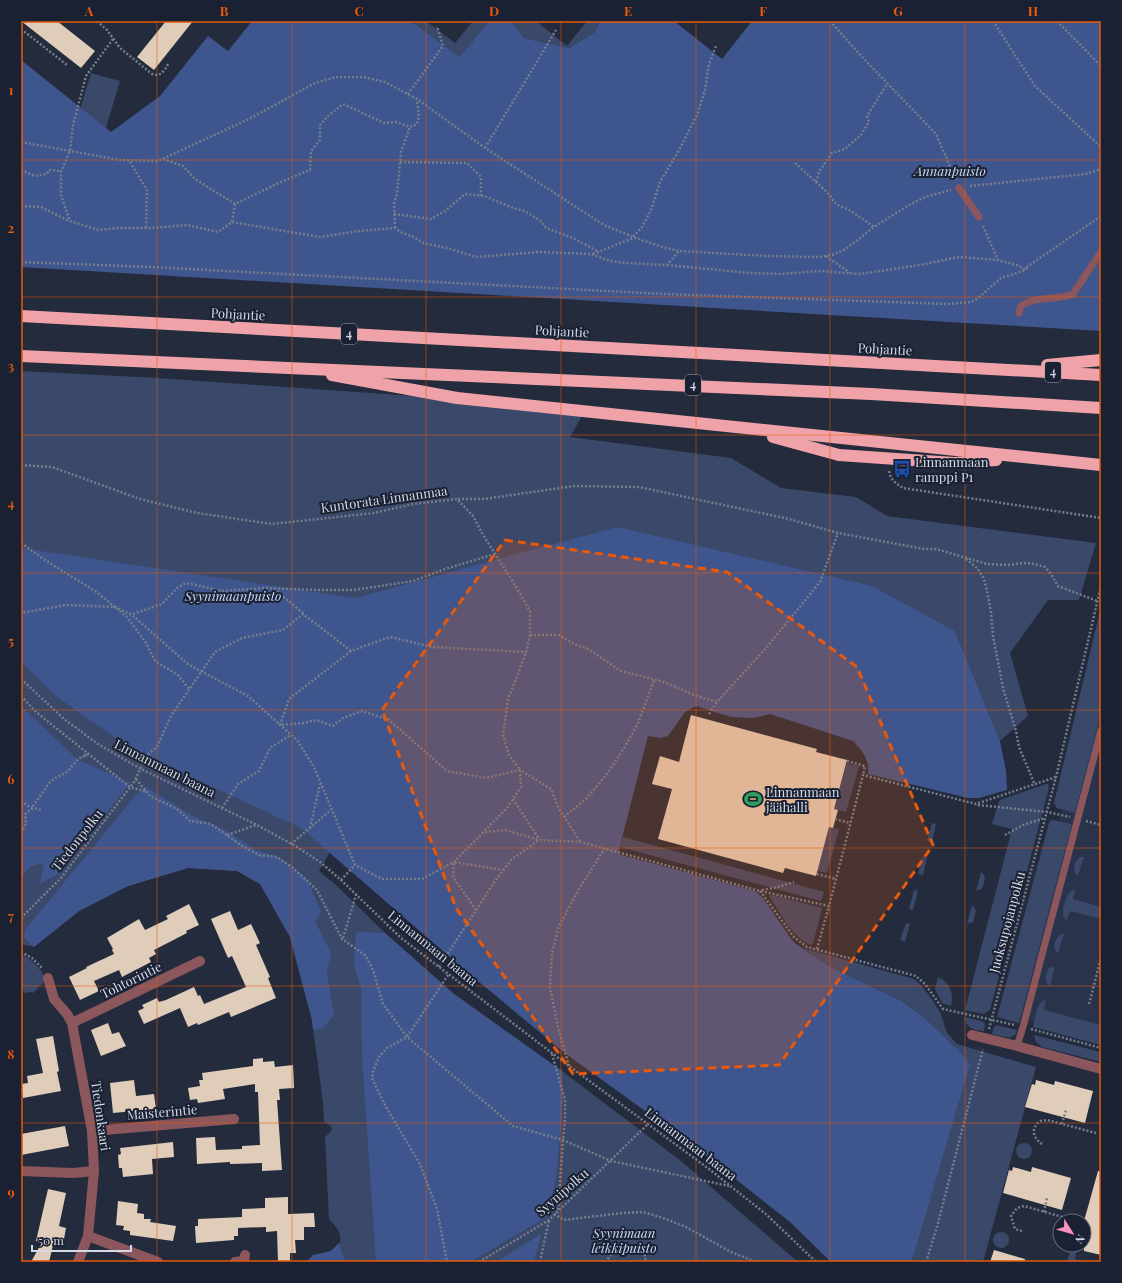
<svg xmlns="http://www.w3.org/2000/svg" width="1122" height="1283" font-family="'Playfair Display',serif">
<style>
.built{fill:#29334b}
.green{fill:#3a4869}
.forest{fill:#3f558d}
.building{fill:#dfcdb9}
.lines{fill:none;stroke-linecap:round;stroke-linejoin:round}
.path{stroke:#767d8d;stroke-width:2.5;stroke-dasharray:2 2;stroke-linecap:butt}
.service{stroke:#8b575c;stroke-width:7}
.minor{stroke:#8b575c;stroke-width:10}
.motorway{stroke:#f0a2a9;stroke-width:12}
.marked{fill:#e8590c;fill-opacity:0.2;stroke:#e8590c;stroke-width:3;stroke-dasharray:8 5;stroke-linejoin:round}
.grid{fill:none;stroke:#e8590c;stroke-width:1;stroke-opacity:0.55}
.labels{text-anchor:middle;stroke-width:4;stroke-linejoin:round;paint-order:stroke}
.shield{fill:#1a2132;stroke:#9ca2b0;stroke-width:1}
.shield-label{font-size:12px;font-weight:bold;fill:#d4dae6}
.park-label{font-size:13px;font-style:italic;fill:#cbdafc;stroke:#1a2132}
.street-label{font-size:13px;fill:#d4dae6;stroke:#1a2132}
.poi-label{font-size:13px;fill:#d4dae6;stroke:#1a2132;text-anchor:start}
.neatline{fill:none;stroke:#e8590c;stroke-width:1.5}
.grid-label{font-size:13px;text-anchor:middle;font-weight:bold;fill:#e8590c}
</style>
<rect width="100%" height="100%" fill="#232b3d"/>
<path class="built" d="M1101 664V1040L1007 1015Z"/>
<g class="green">
<path d="M411 21H426L455 43 473 21H489L460 57Z"/>
<path d="M511 21H536L567 46 587 21H600L595 32 569 48 524 38Z"/>
<path d="M91 73 120 81 103 138 74 130Z"/>
<path d="M21 371 158 378 456 399 583 414 570 437 731 458 781 488 856 497 887 516 1096 543 1079 600H1048L1010 653 1028 716 1000 741 955 631 499 559 319 871 336 885 385 933 454 994 562 1071 681 1161 798 1262H332L331 1251C333 1249 337 1246 339 1244 344 1235 335 1225 329 1219L325 1137 332 1130 331 1126 324 1122 323 1103 312 1020 290 937 260 884 237 871 188 868 128 886 79 911 34 947 21 944Z"/>
<path d="M1101 607V713L1075 813 1057 808 1054 803Z"/>
<path d="M847 763 859 766 846 812 834 809Z"/>
<path d="M1046 784H1048L1049 788 990 1010 984 1014 965 1010 1012 829 992 824 999 801 1000 800Z"/>
<path d="M1051 820H1053L1072 824 1019 1023 997 1017 1049 823Z"/>
<path d="M932 823 936 824 932 842 927 841Z"/>
<path d="M829 827 839 829 827 873 817 871Z"/>
<path d="M623 837 824 892 821 901 620 847Z"/>
<path d="M923 856 927 858 923 875 918 874Z"/>
<path d="M1080 857H1084L1078 876C1071 872 1074 861 1080 857Z"/>
<path d="M981 872 985 876C984 883 984 890 976 891Z"/>
<path d="M914 890 918 891 913 910 909 909Z"/>
<path d="M1073 890H1075L1073 899 1101 907V919L1070 911 1067 920 1065 919C1060 913 1066 893 1073 890Z"/>
<path d="M773 895 822 908 813 944 811 945C793 939 779 911 769 896Z"/>
<path d="M972 905 976 910 973 922 967 924Z"/>
<path d="M906 923 910 924 905 942 900 940Z"/>
<path d="M1061 934H1064L1058 953C1051 949 1055 938 1061 934Z"/>
<path d="M803 948 914 979 919 983 929 995 940 1012 947 1033 957 1044 1036 1067 983 1262H910L913 1257 956 1048 925 1018 900 1000 834 969Z"/>
<path d="M21 954C31 959 44 970 45 981L33 993 30 992 24 993 22 986H21Z"/>
<path d="M1052 967H1055L1050 986C1043 982 1046 976 1048 969Z"/>
<path d="M938 977C950 982 954 994 951 1006L942 1003 935 989Z"/>
<path d="M1046 1000 1044 1010 1101 1025V1045L1033 1027C1035 1018 1036 1002 1046 1000Z"/>
<path d="M964 1017 981 1021 985 1023 984 1031C973 1030 966 1028 964 1017Z"/>
<path d="M996 1025 1017 1030 1016 1034 1010 1038 992 1034 994 1027Z"/>
<path d="M1034 1035 1101 1052V1062L1042 1047 1036 1042Z"/>
<circle cx="1024" cy="1151" r="8"/>
<circle cx="1001" cy="1240" r="8"/>
<path d="M1072 1245H1078L1075 1259 1085 1262H1067Z"/>
</g>
<g class="forest">
<path d="M252 21H411L460 57 489 21H511L524 38 569 48 595 32 600 21H674L722 59 752 21H1101V331L21 267V60L111 132 160 96 208 36 228 51Z"/>
<path d="M617 527 872 586 955 631 1000 741 1006 771 1007 790 979 798H968L868 774C870 760 862 750 853 741L770 714 754 718 731 717 696 706 685 712 668 736 661 738 648 736 618 854 755 891 763 898 792 940 796 944 834 969 900 1000 925 1018 956 1048 970 1064 913 1257 910 1262H831L790 1222 691 1144 566 1054 467 972 301 828 131 749 56 696 21 662V548L355 598Z"/>
<path d="M21 706 77 759 130 783 58 874 40 884 44 863 31 866 21 878Z"/>
<path d="M146 787 193 816 223 829 255 849 282 859 307 879 321 912 315 921 331 953 327 972 334 1015 323 1028 313 1030 312 1020 290 937 260 884 237 871 188 868 128 886 79 911 34 947 24 937 25 930 135 796Z"/>
<path d="M356 932 385 933 454 994 562 1071 563 1104 556 1178 547 1217 470 1262H376L362 1058 361 989 354 964Z"/>
<path d="M541 1234 534 1262H496Z"/>
<path d="M339 1243 345 1262H306L313 1255 331 1251Z"/>
</g>
<g class="building">
<path d="M21 21H57L95 51 81 68Z"/>
<path d="M166 21H193L154 70 137 57Z"/>
<path d="M691 715 817 749 816 752 847 760 834 809 838 810 833 828 829 827 816 876 785 868 783 873 658 839 672 789 652 784 660 756 679 762Z"/>
<path d="M189 904 199 925 186 931 187 933 154 950 156 954 149 958 151 962 122 977 119 970 94 981 99 991 80 1000 69 977 87 968 86 967 114 954 112 950 113 949 107 938 139 919 145 930 168 919 166 916Z"/>
<path d="M230 911 238 930 251 924 260 943 256 945 270 977 268 978 276 998 231 1017 229 1012 198 1025 197 1023 188 1027 180 1008 144 1024 138 1011 144 1008 142 1005 157 998 159 1002 166 1000 194 987 198 996 200 995 204 1004 246 987 232 956 228 958 211 919Z"/>
<path d="M108 1023 112 1034 119 1032 126 1046 101 1056 91 1030Z"/>
<path d="M53 1036 59 1071 57 1072 61 1091 23 1098 21 1084 28 1083 27 1076 43 1073 36 1039Z"/>
<path d="M263 1058V1062L274 1061 275 1067 293 1065 294 1088 279 1089 280 1100H277L282 1170 262 1171V1163L230 1164V1162L197 1164 196 1138 215 1137 216 1150 242 1149V1146L260 1145 258 1092H255V1084L223 1089 225 1099 198 1103 197 1099 190 1100 188 1088 200 1086 199 1080H203L202 1073 253 1066V1059Z"/>
<path d="M134 1080 136 1096 154 1094 156 1109 113 1113 110 1083Z"/>
<path d="M1036 1080 1054 1085 1055 1081 1093 1091 1085 1123 1025 1107 1032 1084 1035 1085Z"/>
<path d="M65 1126 69 1146 21 1155V1134Z"/>
<path d="M173 1142 174 1157 152 1159 153 1174 123 1177 122 1168H119L118 1155 121 1154 120 1148Z"/>
<path d="M1013 1167 1031 1172 1032 1167 1071 1178 1062 1210 1003 1193 1009 1170 1012 1171Z"/>
<path d="M1098 1171H1101V1255L1084 1251V1221Z"/>
<path d="M48 1189 66 1193 59 1226 66 1228 64 1239 55 1237 49 1262H31L42 1242 36 1241Z"/>
<path d="M288 1197V1214L314 1213 315 1227H304V1240H295L296 1253H290V1262H278L277 1231 266 1232V1227L238 1228V1236H234V1240L196 1243 195 1226H198V1219L242 1217V1209L265 1208V1198Z"/>
<path d="M118 1201 138 1204 137 1213 144 1214V1219H151L150 1222 176 1226 173 1241 130 1235V1231L123 1230 124 1226 116 1225Z"/>
<path d="M994 1250 1025 1259 1024 1262H990Z"/>
</g>
<g class="lines">
<g class="path">
<path d="M97 21 107 30 120 48 152 74C161 77 164 71 168 64"/>
<path d="M830 21 864 59 936 134 956 180"/>
<path d="M993 21 1035 86 1101 147"/>
<path d="M1057 21 1101 66"/>
<path d="M21 29 67 65"/>
<path d="M113 39 86 76 73 125 70 151 61 172V195L70 221 98 230 118 228H151L187 225 218 232 232 222 235 204 283 181 310 170 311 151 320 140V125L328 116 343 104 384 123 396 122 410 127 417 124 419 117 417 100"/>
<path d="M408 94 443 46 437 26"/>
<path d="M21 142 120 160 158 161 249 119 315 83 336 77H363L385 82 417 99 485 148 604 225 633 237 662 247 679 251 768 256 819 257 832 255 846 249 874 227 909 205 925 197 951 190"/>
<path d="M485 148 556 30"/>
<path d="M163 159 183 166 195 179 235 204"/>
<path d="M130 162 147 190 146 228"/>
<path d="M400 162 467 163 481 177V196"/>
<path d="M795 163 827 192 836 204 851 211 874 227"/>
<path d="M21 170 35 176 47 174 49 170 62 171"/>
<path d="M816 182 819 172 832 153 845 149 861 135 869 122 867 116 887 84"/>
<path d="M970 186 1086 174 1101 169"/>
<path d="M21 206 41 207 69 221"/>
<path d="M394 214 431 219 445 211 465 194 484 196 516 209 525 211 542 222 546 228 575 239 599 252"/>
<path d="M232 222 320 237 359 231 395 228 400 232 414 237 423 243 451 249 476 257 539 252 591 254 610 261 627 263 667 265 679 251"/>
<path d="M983 226 998 260"/>
<path d="M395 228 394 203 397 193 401 152 410 127"/>
<path d="M593 254 631 239 642 227 651 210 660 182 678 152 697 115 705 90 709 64 716 46"/>
<path d="M826 256 850 273"/>
<path d="M21 262 151 267 664 294 948 304 971 302 977 299 1001 278 1026 270 1028 266"/>
<path d="M667 265 750 273 781 274 820 271 860 274 920 265 959 257 998 260 1017 265 1024 269 1101 216"/>
<path d="M21 465 52 467 140 499 197 513 272 524 374 513 413 504 457 499 473 516 483 535 515 585 530 611V635L526 652 508 700 503 735 509 755 520 770 521 787 507 808 454 862 422 879H382L355 865 314 767 297 740 248 696 189 665 132 615 115 607 66 605 21 613"/>
<path d="M889 471C890 479 896 484 903 488L1101 518"/>
<path d="M458 499H484L574 486 639 487 789 519 838 533 924 549H936L987 564 1009 565 1024 563 1034 564 1045 567 1051 574 1058 586 1097 601"/>
<path d="M21 543 45 560 95 591 115 607 126 616 136 629 146 643 155 661 178 675 190 690"/>
<path d="M966 559 977 568 983 577 986 586 991 612 993 636 1003 688 1016 731 1019 747 1035 785"/>
<path d="M274 589 304 614"/>
<path d="M133 614 162 604 177 588 186 583 223 591 265 588 318 590H354L413 581 445 569 495 554"/>
<path d="M530 635H559L574 644 588 649 621 671 664 682 694 695 717 702 766 648 820 582 838 533"/>
<path d="M351 651 289 699 280 725 304 723 316 720 333 726 343 718 362 711 389 720 447 771 486 778 520 770 551 789 559 809 580 841"/>
<path d="M21 679 64 719 98 744 141 769 257 825 297 847 320 862 341 880 401 938 569 1066 709 1169 767 1215 816 1262"/>
<path d="M21 696 36 712 130 787 147 792"/>
<path d="M709 714 717 702"/>
<path d="M847 761 865 766 863 775"/>
<path d="M136 779 150 796 177 809 190 821 211 824 242 846 259 855 277 857 292 867 317 890 342 939 365 955 373 970 383 1004 407 1037 387 1048 379 1057 373 1072 372 1078 386 1107 420 1164 437 1209 447 1262"/>
<path d="M513 799 539 839"/>
<path d="M21 801 30 807 41 810"/>
<path d="M978 805 1047 812 1070 817"/>
<path d="M222 808 238 784 259 771 270 748 291 735"/>
<path d="M564 817 586 799 607 774 626 745 638 723 654 680"/>
<path d="M835 819 850 823"/>
<path d="M1086 821 1101 825"/>
<path d="M310 828 320 784"/>
<path d="M485 832 505 830 539 840"/>
<path d="M21 833 26 824 25 814 33 808V806L50 782 57 777 67 772 78 759 88 754 82 757"/>
<path d="M227 835 256 825"/>
<path d="M1005 835 1023 825 1045 818"/>
<path d="M291 844 331 810"/>
<path d="M817 874 836 879"/>
<path d="M341 880 355 865"/>
<path d="M762 890 778 887 794 882"/>
<path d="M760 891 794 937 807 947 916 976 925 984 943 1009 1015 1025"/>
<path d="M476 910 453 877 454 862 503 870"/>
<path d="M21 918 61 878 134 782 147 755 157 747 171 716 215 652 242 638 283 630 303 614 351 651 390 637 432 647 526 652"/>
<path d="M343 938 356 895"/>
<path d="M817 949 829 906"/>
<path d="M21 952 32 958 43 969"/>
<path d="M439 967 495 881 511 860 539 840 581 842 760 891 829 906 863 775 976 804 1056 777"/>
<path d="M448 975 407 1037 513 1126 563 1140 611 1161 729 1186"/>
<path d="M1089 1004 1101 958"/>
<path d="M989 1029 1056 777 1101 586"/>
<path d="M1031 1029 1101 1048"/>
<path d="M552 1054 565 1100V1120L563 1140 558 1211"/>
<path d="M569 1066 558 1027 550 988 552 953 559 926 579 889 605 848"/>
<path d="M1062 1124 1066 1110"/>
<path d="M1042 1144C1032 1137 1031 1128 1040 1121L1047 1120 1096 1133"/>
<path d="M1044 1212 1047 1198"/>
<path d="M554 1214 564 1220 622 1213 643 1212 663 1218 686 1227 731 1252 756 1262"/>
<path d="M1022 1231 1015 1229 1011 1216 1017 1208 1024 1206 1073 1220"/>
<path d="M479 1262 549 1220 648 1124"/>
<path d="M540 1262 549 1220"/>
<path d="M605 1262 611 1255 635 1246 644 1252 646 1262"/>
<path d="M926 1262 937 1227 983 1049"/>
</g>
<g class="service">
<path d="M959 188 979 217"/>
<path d="M1019 313 1021 306C1036 295 1057 301 1073 294L1101 252"/>
<path d="M1017 1046 1023 1027 1101 730"/>
</g>
<g class="minor">
<path d="M48 978 54 999 67 1014 72 1023 92 1131 94 1171 88 1236 78 1262"/>
<path d="M72 1023 200 961"/>
<path d="M972 1035 1017 1046 1101 1069"/>
<path d="M92 1131 234 1119"/>
<path d="M21 1171 73 1173 94 1171"/>
<path d="M88 1236 158 1262"/>
<path d="M235 1262 244 1261 245 1255"/>
</g>
<g class="motorway">
<path d="M21 316 1101 375"/>
<path d="M21 356 871 394 1101 408"/>
<path d="M1047 365 1101 360"/>
<path d="M332 375 457 398 1101 465"/>
<path d="M773 437 839 455 954 463 996 460"/>
</g>
</g>
<path class="marked" d="M505 540 727 572 857 667 933 845 779 1065 573 1074 456 908 382 710Z"/>
<path class="grid" d="M157 21V1262M292 21V1262M426 21V1262M561 21V1262M696 21V1262M830 21V1262M965 21V1262M21 160H1101M21 297H1101M21 435H1101M21 573H1101M21 710H1101M21 848H1101M21 986H1101M21 1123H1101"/>
<defs>
<g id="bus-bare" transform="scale(1.38)"><path d="M-5-6H5V4H4V6H2V4H-2V6H-4V4H-5ZM-3.5-4V0h7V-4ZM-3.5 1.2v1.5H-2V1.2ZM2 1.2v1.5H3.5V1.2Z" fill="#1a4fb4" stroke="#1a2132" stroke-width="2.5" paint-order="stroke"/></g>
<g id="stadium-bare" transform="scale(1.38)"><path d="M0-5a6.5 5 0 1 0 0 10a6.5 5 0 1 0 0-10ZM-3.5-1.8h7v3.6h-7Z" fill="#2e9e5b" stroke="#1a2132" stroke-width="2.5" paint-order="stroke"/></g>
</defs>
<g fill-rule="evenodd">
<use href="#bus-bare" x="902" y="469"/>
<use href="#stadium-bare" x="753" y="799"/>
</g>
<g class="labels">
<g class="shield">
<rect x="341" y="324" width="16" height="20" rx="3"/>
<rect x="1045" y="362" width="16" height="20" rx="3"/>
<rect x="685" y="375" width="16" height="20" rx="3"/>
</g>
<g class="shield-label">
<text x="349" y="338">4</text>
<text x="1053" y="376">4</text>
<text x="693" y="389">4</text>
</g>
<g class="park-label">
<text x="950" y="176">Annanpuisto</text>
<text x="233" y="601">Syynimaanpuisto</text>
<text x="624" y="1238">Syynimaan<tspan x="624" dy="15">leikkipuisto</tspan></text>
</g>
<g class="street-label">
<text transform="translate(238 314) rotate(3)" y="5">Pohjantie</text>
<text transform="translate(562 331) rotate(3)" y="5">Pohjantie</text>
<text transform="translate(885 349) rotate(3)" y="5">Pohjantie</text>
<text transform="translate(384 499) rotate(-8)" y="5">Kuntorata Linnanmaa</text>
<text transform="translate(165 768) rotate(27)" y="5">Linnanmaan baana</text>
<text transform="translate(77 840) rotate(-52)" y="5">Tiedonpolku</text>
<text transform="translate(1007 922) rotate(-75)" y="5">Juoksupojanpolku</text>
<text transform="translate(433 948) rotate(39)" y="5">Linnanmaan baana</text>
<text transform="translate(131 980) rotate(-26)" y="5">Tohtorintie</text>
<text transform="translate(162 1112) rotate(-5)" y="5">Maisterintie</text>
<text transform="translate(101 1116) rotate(82)" y="5">Tiedonkaari</text>
<text transform="translate(691 1144) rotate(37)" y="5">Linnanmaan baana</text>
<text transform="translate(562 1192) rotate(-41)" y="5">Syynipolku</text>
</g>
<g class="poi-label">
<text x="915" y="467">Linnanmaan<tspan x="915" dy="15">ramppi P1</tspan></text>
<text x="766" y="797">Linnanmaan<tspan x="766" dy="15">jäähalli</tspan></text>
</g>
</g>
<rect width="1122" height="1283" fill="none" stroke="#1a2132" stroke-width="44"/>
<g transform="translate(1072 1233) rotate(127)"><circle r="19" fill="#1a2132" stroke="#646b7a"/>
<path d="M0-3L7 15L0 10L-7 15Z" fill="#fc8fc1"/>
<text y="-6" font-size="11" font-weight="bold" text-anchor="middle" fill="#d4dae6">N</text>
</g>
<path d="M32 1245v6h99v-6" fill="none" stroke="#d4dae6" stroke-width="2"/>
<text x="38" y="1245" font-size="12" fill="#d4dae6" stroke="#1a2132" stroke-width="3" paint-order="stroke">50 m</text>
<rect x="22" y="22" width="1078" height="1239" class="neatline"/>
<g class="grid-label">
<text x="89" y="16">A</text>
<text x="224" y="16">B</text>
<text x="359" y="16">C</text>
<text x="494" y="16">D</text>
<text x="628" y="16">E</text>
<text x="763" y="16">F</text>
<text x="898" y="16">G</text>
<text x="1033" y="16">H</text>
<text x="11" y="95">1</text>
<text x="11" y="233">2</text>
<text x="11" y="371">3</text>
<text x="11" y="508">4</text>
<text x="11" y="646">5</text>
<text x="11" y="784">6</text>
<text x="11" y="921">7</text>
<text x="11" y="1059">8</text>
<text x="11" y="1197">9</text>
</g>
</svg>
